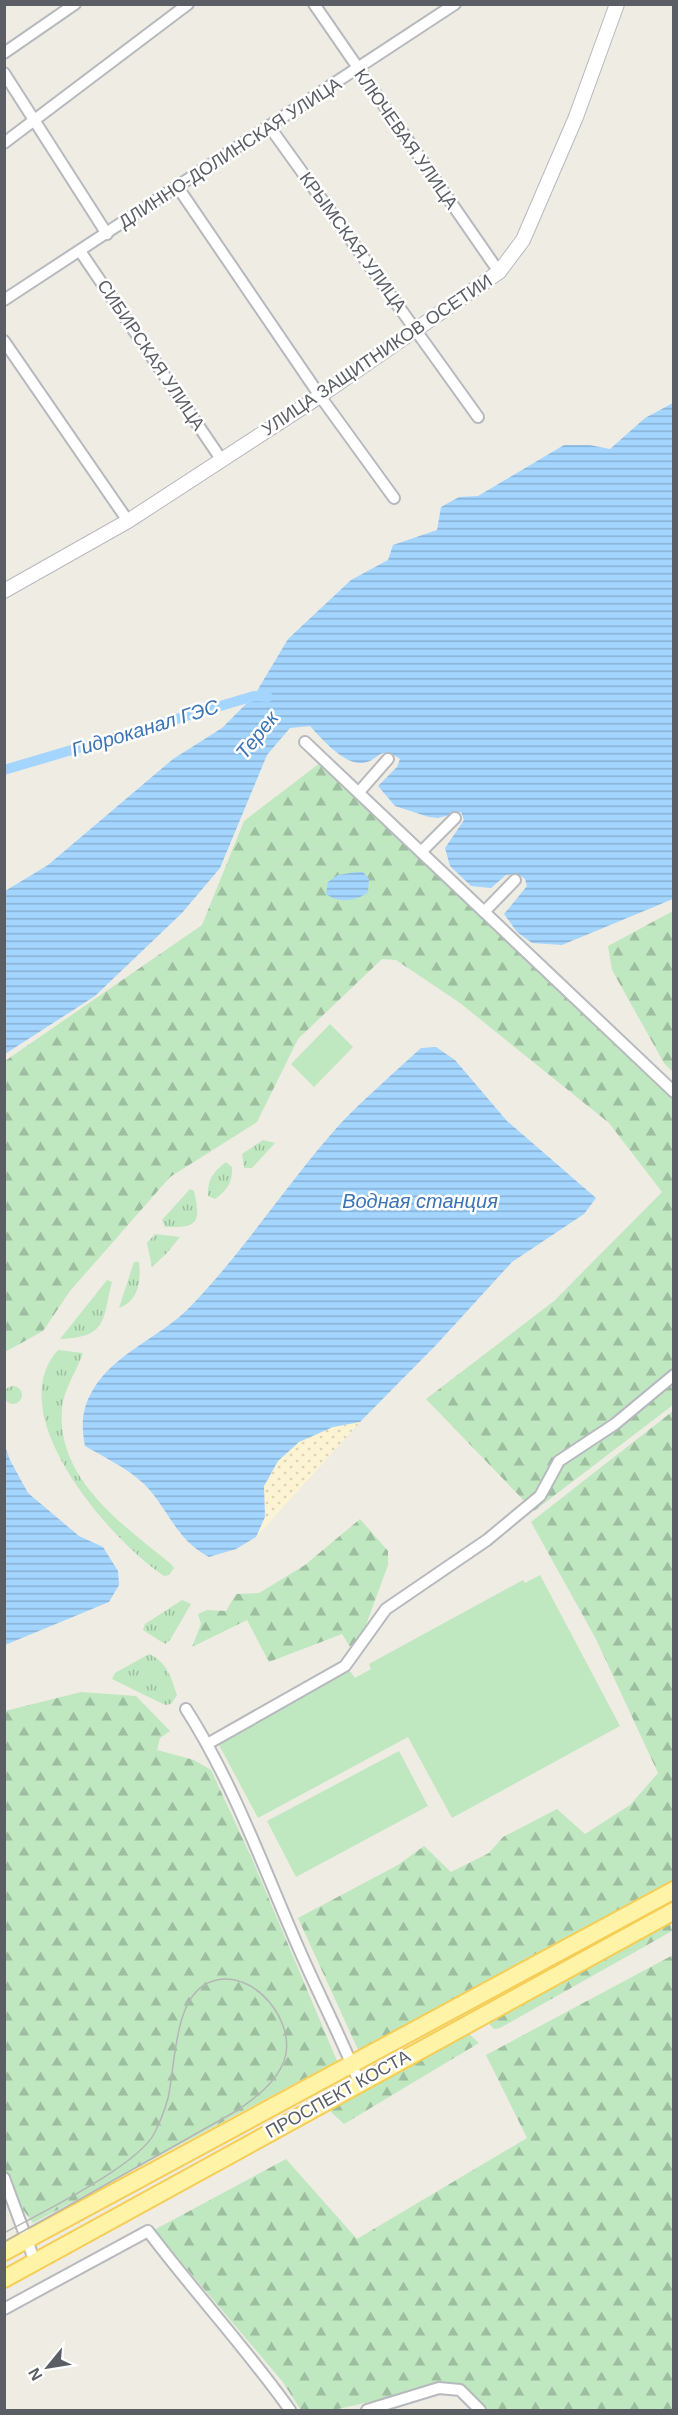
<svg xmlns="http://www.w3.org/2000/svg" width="678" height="2415" font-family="Arial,sans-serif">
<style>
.grass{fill:url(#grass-tufts)}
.forest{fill:url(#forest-firs)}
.sand{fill:url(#sand-dots)}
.garden{fill:#bfe7c0}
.water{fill:url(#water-rules)}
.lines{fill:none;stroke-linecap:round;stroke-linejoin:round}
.canal{stroke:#a3d5ff;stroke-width:10}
.minor-casing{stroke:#b6b9be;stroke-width:14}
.tertiary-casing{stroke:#b6b9be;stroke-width:16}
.primary-casing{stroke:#f6cd55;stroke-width:20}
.minor{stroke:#fff;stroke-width:10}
.tertiary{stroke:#fff;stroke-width:14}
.primary{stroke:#fff3a8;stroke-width:16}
.tram{stroke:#b5b6b6;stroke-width:1.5}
.labels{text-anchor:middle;stroke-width:5;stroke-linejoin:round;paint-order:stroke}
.street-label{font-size:18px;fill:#5b5f65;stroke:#fff}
.water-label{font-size:20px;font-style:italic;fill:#3c74b5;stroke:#fff}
</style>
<defs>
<pattern id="grass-tufts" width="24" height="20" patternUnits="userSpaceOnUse" patternTransform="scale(1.5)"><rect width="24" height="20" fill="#bfe7c0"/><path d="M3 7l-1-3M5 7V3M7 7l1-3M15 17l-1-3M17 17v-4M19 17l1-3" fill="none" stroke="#9ebea0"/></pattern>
<pattern id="forest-firs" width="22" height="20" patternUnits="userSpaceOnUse" patternTransform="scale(1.5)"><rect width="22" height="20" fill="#bfe7c0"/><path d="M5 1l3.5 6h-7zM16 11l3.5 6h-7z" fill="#9ebea0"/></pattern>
<pattern id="sand-dots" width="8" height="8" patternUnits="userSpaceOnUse" patternTransform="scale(1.5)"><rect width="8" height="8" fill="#fcf3d2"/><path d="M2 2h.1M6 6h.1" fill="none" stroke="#dad3b7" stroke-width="1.8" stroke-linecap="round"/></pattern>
<pattern id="water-rules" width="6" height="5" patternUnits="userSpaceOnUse" patternTransform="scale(1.5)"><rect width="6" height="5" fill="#a3d5ff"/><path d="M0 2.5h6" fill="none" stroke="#88b0d2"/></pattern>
</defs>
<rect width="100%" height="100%" fill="#efece3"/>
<g class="grass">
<path d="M263 1140 275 1143 252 1168H244L242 1154Z"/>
<path d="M226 1162 232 1167C233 1182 227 1190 215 1199L208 1196C207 1180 213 1172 226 1162Z"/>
<path d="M190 1189 194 1191C201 1223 198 1228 165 1227L162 1220Z"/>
<path d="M155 1234 180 1237 167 1253 152 1267 147 1243Z"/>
<path d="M134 1262H139C141 1281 139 1300 119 1308Z"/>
<path d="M107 1280 112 1282C102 1321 108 1337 60 1339Z"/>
<path d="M58 1350 83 1353C77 1370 63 1391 62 1409 56 1479 123 1525 171 1564L174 1568 169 1575 164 1576C109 1539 0 1414 58 1350Z"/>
<circle cx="13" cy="1395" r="9"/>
<path d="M182 1600 191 1604 170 1640 165 1644 143 1630 145 1624Z"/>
<path d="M149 1654C167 1662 171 1677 177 1695L171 1704 165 1705 112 1679 115 1673Z"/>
</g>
<g class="forest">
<path d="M320 763 673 1100V1405L534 1511 426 1399 554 1301 662 1192 609 1123 460 1003 396 960 382 959 298 1039 257 1122 170 1177 70 1291 43 1331 5 1352V1061L202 925 244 821Z"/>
<path d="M673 911V1072L664 1063 612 970 608 946Z"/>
<path d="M673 1411V1885L360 2054 298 1918 398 1865 424 1846 451 1872 489 1853 503 1837 557 1809 585 1834 630 1805 658 1773 596 1639 531 1522Z"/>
<path d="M360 1519 388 1551V1565L355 1655 342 1634 269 1662 247 1620 192 1647 201 1624 198 1614 207 1610 226 1611 236 1594 259 1593 305 1565Z"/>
<path d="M81 1692 136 1696 170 1731 160 1738 157 1750 194 1760 211 1770 253 1861 337 2061 33 2223 5 2186V1711Z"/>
<path d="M670 1923 672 1931 500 2028 494 2029 490 2025 489 2020Z"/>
<path d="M673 1955V2410H481L452 2383 334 2410H301L282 2381 154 2230 286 2159 357 2239 527 2138 486 2055Z"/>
<path d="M466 2031 479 2043 344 2124 331 2112V2107Z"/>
</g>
<path class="sand" d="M360 1422 256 1537 265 1517 264 1486 278 1461 299 1442 333 1427Z"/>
<g class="garden">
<path d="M330 1024 353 1047 314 1087 291 1064Z"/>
<path d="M540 1575 620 1726 452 1818 408 1737 258 1818 218 1743 350 1671 355 1678 371 1669 369 1664 523 1580 525 1583Z"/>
<path d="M399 1751 428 1806 296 1877 267 1821Z"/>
</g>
<g class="water">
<path d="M673 403V899L562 945 532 943 517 932 504 914 527 886 525 879 518 874 506 875 491 888 471 886 450 866 445 848 464 820 461 812 438 818 429 817 395 806 378 786 397 767 400 759C378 744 380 761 363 763 344 765 321 738 310 726L290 728 267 755 220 868 182 913 95 996 5 1054V891L48 865 173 759 222 728 254 696 288 639 351 580 388 560 393 545 437 530 441 507 459 497 478 496 564 445H590L610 449 645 418Z"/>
<path d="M356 872H363L369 879 368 892C356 902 338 903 326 894L328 882 338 875Z"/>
<path d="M436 1047 455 1060 507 1121 596 1198 584 1214 512 1262 437 1344 360 1422 333 1427 299 1442 278 1461 264 1486 265 1517 256 1537 236 1549 209 1557C175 1539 169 1509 144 1484 127 1468 104 1457 85 1446 80 1421 83 1403 98 1382 122 1350 163 1335 190 1307 245 1250 288 1182 341 1123 366 1097 394 1073 421 1048Z"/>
<path d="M4 1443 10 1460 28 1493 79 1536 103 1547 118 1571 119 1585 109 1602 5 1645Z"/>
</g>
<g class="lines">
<path class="canal" d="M4 770 254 696 268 697"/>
<g class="minor-casing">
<g id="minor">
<path d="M314 4 499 272"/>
<path d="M4 53 75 4"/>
<path d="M4 73 107 234"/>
<path d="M269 126 478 417"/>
<path d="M4 143 188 4"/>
<path d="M177 186 320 396 394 498"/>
<path d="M80 251 221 459"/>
<path d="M4 300 455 4"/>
<path d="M4 341 128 521"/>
<path d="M305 742 674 1092"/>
<path d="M359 792 388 759"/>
<path d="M421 852 455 818"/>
<path d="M484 912 515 880"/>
<path d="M186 1709C234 1784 263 1867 299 1949 318 1993 341 2037 359 2082"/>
<path d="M209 1743 345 1666 386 1609 487 1540 540 1496 559 1461 615 1424 674 1375"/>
<path d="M4 2178 35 2262"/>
<path d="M4 2309 148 2231C194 2292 246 2348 290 2410"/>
<path d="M367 2410 439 2388 460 2390 480 2410"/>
</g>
</g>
<g class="tertiary-casing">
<path id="tertiary" d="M4 591 128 521 320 396 499 272 523 240 576 117 617 4"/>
</g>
<g class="primary-casing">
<g id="primary">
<path d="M4 2252 674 1890"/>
<path d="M4 2279 674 1911"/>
</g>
</g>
<use href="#minor" class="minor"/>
<use href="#tertiary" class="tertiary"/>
<use href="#primary" class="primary"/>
<path class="tram" d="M4 2233C39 2214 140 2165 155 2132 160 2122 165 2109 168 2098 176 2064 173 1993 213 1981 255 1968 298 2024 284 2061 275 2084 256 2097 238 2110L4 2242"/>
</g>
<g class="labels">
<g class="street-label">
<text transform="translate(406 139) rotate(55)" y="6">КЛЮЧЕВАЯ УЛИЦА</text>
<text transform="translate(230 153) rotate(-33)" y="6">ДЛИННО-ДОЛИНСКАЯ УЛИЦА</text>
<text transform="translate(353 242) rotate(54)" y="6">КРЫМСКАЯ УЛИЦА</text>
<text transform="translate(151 355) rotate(56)" y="6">СИБИРСКАЯ УЛИЦА</text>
<text transform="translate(377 355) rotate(-34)" y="6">УЛИЦА ЗАЩИТНИКОВ ОСЕТИИ</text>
<text transform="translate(338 2094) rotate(-29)" y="6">ПРОСПЕКТ КОСТА</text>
</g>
<g class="water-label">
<text transform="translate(145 728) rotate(-17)" y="7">Гидроканал ГЭС</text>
<text transform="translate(257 735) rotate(-51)" y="7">Терек</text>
<text x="420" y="1208">Водная станция</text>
</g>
</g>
<rect width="678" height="2415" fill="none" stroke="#5b5f65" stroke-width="12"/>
<g transform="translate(48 2367) rotate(240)" stroke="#ffffff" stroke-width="4.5" paint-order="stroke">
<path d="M0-4.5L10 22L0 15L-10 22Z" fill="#5b5f65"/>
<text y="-9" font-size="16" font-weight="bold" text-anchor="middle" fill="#5b5f65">N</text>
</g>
</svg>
